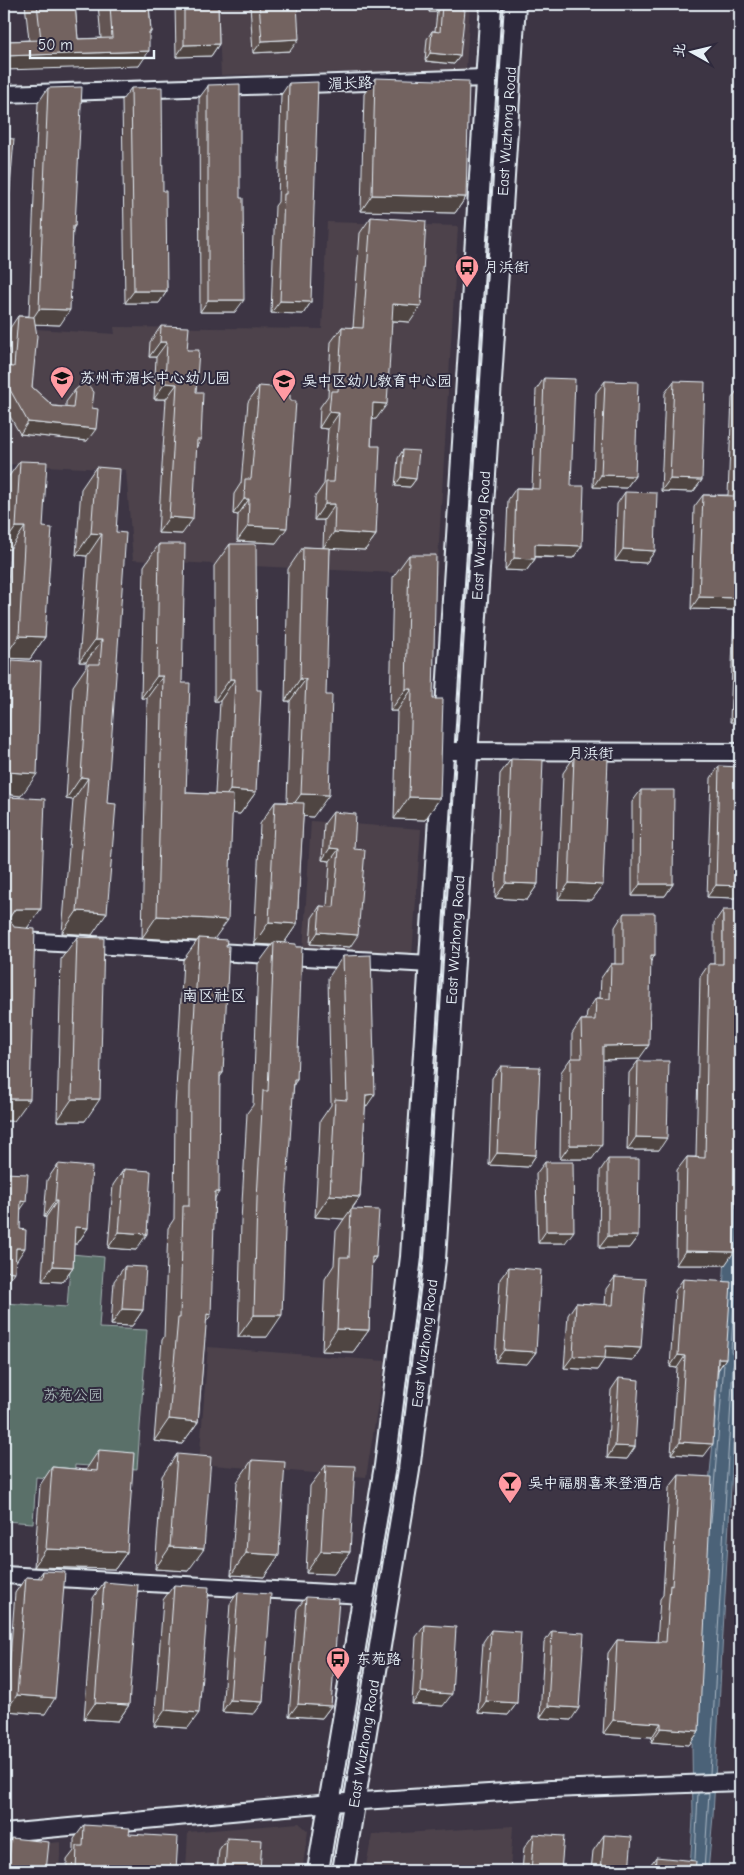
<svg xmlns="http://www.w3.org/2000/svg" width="744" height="1875" font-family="'Comic Neue','LXGW WenKai TC',sans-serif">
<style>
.built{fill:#4d434c}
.green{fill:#5a6f69;stroke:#a1b0b0}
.water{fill:#4c6278;stroke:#8a9bab}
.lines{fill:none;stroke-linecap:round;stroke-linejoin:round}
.shore{stroke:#aab8c5;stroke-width:1}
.minor-casing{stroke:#e8f1f8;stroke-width:20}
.major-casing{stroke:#e8f1f8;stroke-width:24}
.minor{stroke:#2f2a3d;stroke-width:16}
.major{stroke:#2f2a3d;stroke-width:20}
.wall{fill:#635553;stroke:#e8f1f8}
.shaded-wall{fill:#504543;stroke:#e8f1f8}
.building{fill:#736360;stroke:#e8f1f8}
.labels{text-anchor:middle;stroke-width:4;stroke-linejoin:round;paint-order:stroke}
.street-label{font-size:15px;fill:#e8f1f8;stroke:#2f2a3d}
.poi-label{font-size:15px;fill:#e8f1f8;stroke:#2f2a3d;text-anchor:start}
.park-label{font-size:15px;fill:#a8b6b8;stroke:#2f2a3d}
.neighbourhood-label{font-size:16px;fill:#e8f1f8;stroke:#2f2a3d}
</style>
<rect width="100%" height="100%" fill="#3d3544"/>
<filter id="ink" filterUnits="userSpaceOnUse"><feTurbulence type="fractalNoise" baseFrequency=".02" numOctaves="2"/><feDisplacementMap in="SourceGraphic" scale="10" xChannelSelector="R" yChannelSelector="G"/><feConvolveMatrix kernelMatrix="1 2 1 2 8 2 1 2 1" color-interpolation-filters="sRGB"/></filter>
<g filter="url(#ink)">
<g class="built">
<path d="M218 4H470L466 70 221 75Z"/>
<path d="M327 222 458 226 437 575 133 560 126 470 4 464V327L115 334 114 327 322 329Z"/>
<path d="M311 821 421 829 412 956 303 951Z"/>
<path d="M208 1347 385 1361 366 1477 199 1464Z"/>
<path d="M299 1823 308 1831 302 1871H186L188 1832Z"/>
<path d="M513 1826 510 1871H365L372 1835Z"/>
<path d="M61 1842 59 1871H4V1848Z"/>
</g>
<path class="green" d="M71 1254 104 1257 99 1328 147 1330 137 1469 75 1465 74 1480 36 1477 33 1523 4 1521V1303L67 1307Z"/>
<path class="water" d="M740 999V1321L713 1816 708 1871H690L693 1818 692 1747 705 1526 716 1410Z"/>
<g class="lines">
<g class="shore">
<path d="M740 1190 731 1352 733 1355 740 1354"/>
<path d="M711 1523 724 1364"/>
<path d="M710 1774 733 1366 735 1361 740 1360"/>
<path d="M695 1859 698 1793"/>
<path d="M704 1871 709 1793"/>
</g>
<g class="minor-casing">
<g id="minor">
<path d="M4 94 485 78"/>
<path d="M442 751 740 752"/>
<path d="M4 940 430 964"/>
<path d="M4 1575 364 1595"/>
<path d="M4 1833 330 1803 551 1789 740 1782"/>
</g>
</g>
<g class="major-casing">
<g id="major">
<path d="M318 1871 385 1466 411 1257 491 4"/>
<path id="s1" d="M343 1871 409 1470 435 1259 515 4"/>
</g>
</g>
<use href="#minor" class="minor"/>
<use href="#major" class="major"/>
</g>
<g class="wall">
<path d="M25 4H75L78 39 101 38 98 4H149L151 32 149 35 139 66 8 41 29 40Z"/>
<path d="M175 4H218L219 44 211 56 176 57Z"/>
<path d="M250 4H297L290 51 253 53Z"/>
<path d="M429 4H463L460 56 454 64 425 61 427 39 432 31H435L437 12H429Z"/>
<path d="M375 78 466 197 455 213 361 211 364 94Z"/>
<path d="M289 83 311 302 303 314 271 313 275 206 278 202 281 95Z"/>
<path d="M208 86 235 312H200L199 98Z"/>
<path d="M48 88 75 226 73 229 60 325 35 324 32 387 53 406 66 407V402L75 390 87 441 20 434 4 406V366H7L10 328 18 316H29L38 103Z"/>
<path d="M131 88 163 191 167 291 159 303H125L122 100Z"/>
<path d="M371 217 410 322 392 321 376 419H372L371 446 376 535 365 550 330 548 313 817 303 816 297 924 284 943 297 1080 294 1084 267 1337H238L241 1221 247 1113 253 1105 258 964 272 945 254 944 260 824 275 802H287L290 701H285L288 569 303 547 323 548 324 520H314L315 497 324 484 328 429 319 428 320 407 328 396 331 342 342 327 353 328 360 233Z"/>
<path d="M161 326 187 350 196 392 201 440 197 446 182 534 158 533 166 399H154L156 357H149L150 342Z"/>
<path d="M544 378 571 486 582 546 573 558 535 557V559L526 571 505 570 508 500 516 488H532L536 390Z"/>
<path d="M605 381 635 476 626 488 593 487 596 393Z"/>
<path d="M674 381 702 480 693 492 661 491 665 393Z"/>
<path d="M259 386 276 543 237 541 238 515 233 514 234 494 241 483 248 402Z"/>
<path d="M740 386V722H730L734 610 691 609 694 507 703 495H728L732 398Z"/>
<path d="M403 450 416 479 410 487 395 486 398 458Z"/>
<path d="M20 461 43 527 45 637 30 659 4 658 10 549H4V483Z"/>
<path d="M96 467 116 532 92 935 62 933 73 800 66 799 73 686 86 667V662H79L87 556 76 555 81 489Z"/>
<path d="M625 492 655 551 646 563 615 561 617 504Z"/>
<path d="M159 544 182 683 186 793 215 794 220 701H214V566L230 544 256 792 240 814 232 813 214 939 223 1073 220 1077 215 1198 206 1321 198 1422 182 1444 154 1441 162 1340 164 1337 168 1228 174 1219 175 1109 183 960 197 941 142 938 147 698H141L144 566Z"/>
<path d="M409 555 433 699 440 798 425 820 394 819 397 711H390L393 577Z"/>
<path d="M12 660 21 796 4 794V672Z"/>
<path d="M574 757 603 885 592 900 558 899 563 773Z"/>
<path d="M511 759 538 884 527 900 495 898 500 774Z"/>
<path d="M719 766 735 898 707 897 711 778Z"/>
<path d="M641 790 673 884 665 896H632V802Z"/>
<path d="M7 797 28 928 14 1121H4V801Z"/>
<path d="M333 812 354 849 350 947 310 944 312 918 320 906 327 907 330 861 322 860 324 824Z"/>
<path d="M723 910 725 1265H676L677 1170 687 1157H696L700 977 709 964H714V923Z"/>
<path d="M624 913 655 955 650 962 639 1059 602 1060 592 1159H560L561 1072 571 1058H572V1034L581 1020H586L587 1012 596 998H600L601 978 611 964H615V927Z"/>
<path d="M77 937 85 1121H57L61 959Z"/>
<path d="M343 956 365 1109 360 1197 352 1209 376 1257 371 1264 369 1330 353 1352 322 1351 325 1279 334 1265 336 1231 344 1219 315 1217 320 1121 331 1105 328 978Z"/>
<path d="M638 1061 659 1150H627L629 1073Z"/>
<path d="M501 1066 536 1155 528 1167 489 1165 492 1078Z"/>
<path d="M608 1159 638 1236 629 1248H599L600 1171Z"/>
<path d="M545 1162 565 1243H538L536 1174Z"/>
<path d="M58 1164 88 1228 77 1244H74L73 1267 62 1282 42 1281 46 1217H44L47 1180Z"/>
<path d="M124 1169 136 1250 108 1248 113 1185Z"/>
<path d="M125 1266 143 1310 132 1326 111 1325 114 1281Z"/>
<path d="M509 1267 536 1352 527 1364 495 1362 500 1279Z"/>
<path d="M615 1277 641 1348 633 1360 605 1358 597 1370 564 1368 568 1315 576 1303 605 1305 606 1289Z"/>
<path d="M683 1279 726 1358 718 1370 704 1456 671 1454 677 1368 670 1367 675 1291Z"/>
<path d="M619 1378 635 1447 627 1459 607 1458 611 1390Z"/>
<path d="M99 1450 127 1552 115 1569 34 1567 40 1485 52 1467 86 1470 87 1468Z"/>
<path d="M177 1454 188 1571 155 1569 162 1476Z"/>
<path d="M252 1460 279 1555 264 1577 231 1575 237 1482Z"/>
<path d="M326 1465 350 1552 334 1574 306 1573 310 1486Z"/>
<path d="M679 1475 699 1731 689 1745 651 1742 652 1737 603 1734 608 1653 617 1640 657 1642 660 1599 663 1595 669 1488Z"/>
<path d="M43 1571 45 1714 6 1711 15 1593 26 1577 38 1578Z"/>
<path d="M104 1582 129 1705 118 1721 84 1719 93 1598Z"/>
<path d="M174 1585 188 1728 154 1726 163 1600Z"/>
<path d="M238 1592 263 1702 254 1714 222 1712 230 1604Z"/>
<path d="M306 1597 331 1706 322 1718 289 1716 297 1609Z"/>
<path d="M425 1625 443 1706 412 1704 416 1637Z"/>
<path d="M491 1630 517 1703 508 1715 478 1713 483 1642Z"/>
<path d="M552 1631 571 1720 540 1718 544 1643Z"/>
<path d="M84 1825 129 1834 176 1871H67V1860L74 1851V1839Z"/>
<path d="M534 1834 561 1871H522L524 1848Z"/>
<path d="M604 1835 629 1871H591L593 1851Z"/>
<path d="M11 1838 46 1871H4V1849Z"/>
<path d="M227 1838 260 1871H217L219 1850Z"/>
<path d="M656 1857 695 1871H646Z"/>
</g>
<g class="shaded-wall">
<path d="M434 4H442L437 12H429Z"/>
<path d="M299 39 290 51 253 53 262 41Z"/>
<path d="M219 44 211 56 176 57 184 45Z"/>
<path d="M149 51 139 66 4 70V56Z"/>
<path d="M430 53 460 56 454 64 425 61Z"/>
<path d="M372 195 466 197 455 213 361 211Z"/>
<path d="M134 291H167L159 303H125Z"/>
<path d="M208 300H244L235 312H200Z"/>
<path d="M280 301 311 302 303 314 271 313Z"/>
<path d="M393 304 421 306 410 322 382 320Z"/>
<path d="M39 309 70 310 60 325 29 324Z"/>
<path d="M160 342H167L156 357H149Z"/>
<path d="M165 383 177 384 166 399H154Z"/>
<path d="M373 403 387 404 376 419H362Z"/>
<path d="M329 412 339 413 328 429 319 428Z"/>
<path d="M28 422 96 429 87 441 20 434Z"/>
<path d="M601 475 635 476 626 488 593 487Z"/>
<path d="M401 477 416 479 410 487 395 486Z"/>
<path d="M670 479 702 480 693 492 661 491Z"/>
<path d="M244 499H249L238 515 233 514Z"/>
<path d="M325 504H335L324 520H314Z"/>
<path d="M169 517 193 519 182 534 158 533Z"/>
<path d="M248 526 287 528 276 543 237 541Z"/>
<path d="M16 527H25L10 549H4V544Z"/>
<path d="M334 532 376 535 365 550 323 548Z"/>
<path d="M91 533 102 534 87 556 76 555Z"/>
<path d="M535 544 582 546 573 558 527 556Z"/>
<path d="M623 549 655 551 646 563 615 561Z"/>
<path d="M514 558 535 559 526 571 505 570Z"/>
<path d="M699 597 740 598V601L734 610 691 609Z"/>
<path d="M19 636 45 637 30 659 4 658Z"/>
<path d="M95 640H102L86 662H79Z"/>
<path d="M157 676H163L147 698H141Z"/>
<path d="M230 679H235L220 701H214Z"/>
<path d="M300 679H306L290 701H285Z"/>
<path d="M406 689H412L397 711H390Z"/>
<path d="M738 710H740V722H730Z"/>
<path d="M7 772 37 774 21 796 4 794V777Z"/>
<path d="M81 777 88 778 73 800 66 799Z"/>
<path d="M230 790 256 792 240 814 214 812Z"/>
<path d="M301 794 329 795 313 817 286 815Z"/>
<path d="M409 797 440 798 425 820 394 819Z"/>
<path d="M330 848 339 849 330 861 322 860Z"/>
<path d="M506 883 538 884 527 900 495 898Z"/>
<path d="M569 883 603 885 592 900 558 899Z"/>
<path d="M640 884H673L665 896H632Z"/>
<path d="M716 885 740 886V891L735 898 707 897Z"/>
<path d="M15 909H41L25 931 4 926Z"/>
<path d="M77 911 107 913 92 935 62 933Z"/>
<path d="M157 916 228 920 212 942 199 938 197 941 142 938Z"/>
<path d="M269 922 297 924 282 946 274 942 272 945 254 944Z"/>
<path d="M318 932 358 935 350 947 310 944Z"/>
<path d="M651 955H655L646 969Z"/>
<path d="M649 1045 639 1059 593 1060 603 1046Z"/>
<path d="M375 1094 360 1116 366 1095Z"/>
<path d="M4 1099H30L14 1121H4Z"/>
<path d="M72 1099H100L85 1121H57Z"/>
<path d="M636 1137 667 1138 659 1150H627Z"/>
<path d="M570 1145H602L592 1159H560Z"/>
<path d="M497 1153 536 1155 528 1167 489 1165Z"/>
<path d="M215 1192H219L204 1214Z"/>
<path d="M330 1195 360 1197 344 1219 315 1217Z"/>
<path d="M21 1201 26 1202 12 1222Z"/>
<path d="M55 1201H57L46 1217H44Z"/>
<path d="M75 1227 88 1228 77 1244 64 1243Z"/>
<path d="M546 1231H574L565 1243H538Z"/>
<path d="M119 1232 147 1234 136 1250 108 1248Z"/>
<path d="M608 1236H638L629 1248H599Z"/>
<path d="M16 1248H25L11 1269Z"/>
<path d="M685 1251 734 1252 725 1265H676Z"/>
<path d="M372 1257H376L361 1279Z"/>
<path d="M53 1266 73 1267 62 1282 42 1281Z"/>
<path d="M4 1271 15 1272 4 1288Z"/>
<path d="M122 1309 143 1310 132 1326 111 1325Z"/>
<path d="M207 1314 211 1315 196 1336Z"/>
<path d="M254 1315H282L267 1337H238Z"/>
<path d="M337 1329 369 1330 353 1352 322 1351Z"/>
<path d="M606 1346 641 1348 633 1360 605 1358 597 1370 564 1368 573 1356Z"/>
<path d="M504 1350 536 1352 527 1364 495 1362Z"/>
<path d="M678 1355 685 1356 677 1368 670 1367Z"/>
<path d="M718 1358H726L718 1370Z"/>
<path d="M169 1419 198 1422 182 1444 154 1441Z"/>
<path d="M680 1442 713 1444 704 1456 671 1454Z"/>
<path d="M615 1446 635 1447 627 1459 607 1458Z"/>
<path d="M170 1547 204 1549 188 1571 155 1569Z"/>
<path d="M46 1549 127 1552 115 1569 34 1567Z"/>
<path d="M321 1551 350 1552 334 1574 306 1573Z"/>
<path d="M246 1553 279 1555 264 1577 231 1575Z"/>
<path d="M421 1692 452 1694 443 1706 412 1704Z"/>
<path d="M17 1695 55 1698 45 1714 6 1711Z"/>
<path d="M230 1700 263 1702 254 1714 222 1712Z"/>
<path d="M486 1701 517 1703 508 1715 478 1713Z"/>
<path d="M95 1703 129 1705 118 1721 84 1719Z"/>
<path d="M298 1704 331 1706 322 1718 289 1716Z"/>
<path d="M548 1706 579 1708 571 1720 540 1718Z"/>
<path d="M165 1710 199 1713 188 1728 154 1726Z"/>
<path d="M613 1720 661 1723 652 1737 603 1734Z"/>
<path d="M661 1728 699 1731 689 1745 651 1742Z"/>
</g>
<g class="building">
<path d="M4 4H5L8 41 41 40 37 4H75L78 39 112 38 110 4H149L151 32H149V51L4 56Z"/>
<path d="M184 4H218L219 44 184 45Z"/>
<path d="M259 4H297L299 39 262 41Z"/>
<path d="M436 4H463V10H465L460 56 430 53 432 31 440 32 442 4Z"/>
<path d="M375 78 469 81 466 197 372 195Z"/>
<path d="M318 82 311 302 280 301 284 194H286L289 83Z"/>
<path d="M240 84V198H243L244 300H208V85Z"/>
<path d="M82 87 75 226H73L70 310 39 309 48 88Z"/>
<path d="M162 87 163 191H166L167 291H134L131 88Z"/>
<path d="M4 91H7L4 131Z"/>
<path d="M4 138 14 139 7 226 4 225Z"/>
<path d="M371 217 426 221 421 306 393 304 387 404 373 403 371 446H380L376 535 334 532 335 504H325L326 482H334L339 413 329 412 331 391H338L342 327 363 328Z"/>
<path d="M18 316 34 317 37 336 32 387 53 406 73 408 75 390 82 384 88 385 94 392 92 408 98 409 96 429 28 422 4 379V366L14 367Z"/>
<path d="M161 326 189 327 187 350H199L196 392H203L201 440H197L193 519 169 517 177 384 165 383 167 342H160Z"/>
<path d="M544 378 575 379 571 486H584L582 546 535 544V559L514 558 516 488 540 489Z"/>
<path d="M605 381 638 382 635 476 601 475Z"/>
<path d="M674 381 705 382 702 480 670 479Z"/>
<path d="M259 386 284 388 283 394 290 395V401H296L287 528 248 526 249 499H244L245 479H251Z"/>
<path d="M740 386V598L699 597 703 495 736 496Z"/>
<path d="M403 450 419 451 416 479 401 477Z"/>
<path d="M20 461 47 462 43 527 52 528 45 637 19 636 25 527H16Z"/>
<path d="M96 467 120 469 116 532 126 533 107 803 116 804 107 913 77 911 88 778 81 777 88 664H100L102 640H95L102 534 91 533Z"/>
<path d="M625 492 657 493 655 551 623 549Z"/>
<path d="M159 544H185L182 683H190L186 793 233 795 228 920 157 916 163 676H157Z"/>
<path d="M230 544H256L257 690H261L256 792 230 790 235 679H230Z"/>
<path d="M303 547 330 548 326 695H332L329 795 301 794 306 679H300Z"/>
<path d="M409 555H436L433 699H443L440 798 409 797 412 689H406Z"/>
<path d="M740 649V710H738Z"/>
<path d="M12 660 41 662 37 774 7 772Z"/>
<path d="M574 757 608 759 603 885 569 883Z"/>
<path d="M511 759 543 760 538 884 506 883Z"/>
<path d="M719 766 740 767V886L716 885Z"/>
<path d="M641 790H674L673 884H640Z"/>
<path d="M7 797 45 799 41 909H15L9 918 14 927 35 929 30 1099H4V879Z"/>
<path d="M275 802 304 803 297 924 269 922Z"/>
<path d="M333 812 356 814 354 849 365 850 358 935 318 932 320 906 334 907 339 849 330 848Z"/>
<path d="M723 910H740V993L738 1063 734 1252 685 1251 687 1157 705 1158 709 964H723Z"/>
<path d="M624 913H655V955H651L649 1045 603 1046 602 1145H570L571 1058H582L581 1020H595L596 998 610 999 611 964H624Z"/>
<path d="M77 937 104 938 100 1099H72Z"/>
<path d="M199 938 227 940 226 946H229L223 1073H220L219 1192H215L211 1315 207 1314 198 1422 169 1419 178 1318H180L183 1206H189L190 1087Z"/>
<path d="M274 942 296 944V947H302L297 1080H294L286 1201 282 1315H254L257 1199 263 1091H268Z"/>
<path d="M371 955 375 1094 366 1095 360 1197 330 1195 335 1099 347 1100 343 956Z"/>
<path d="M638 1061H669L667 1138 636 1137Z"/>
<path d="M501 1066 540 1067 536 1155 497 1153Z"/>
<path d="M608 1159H639L638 1236H608Z"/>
<path d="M545 1162H573L574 1231H546Z"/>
<path d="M58 1164 92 1167 88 1228 75 1227 73 1267 53 1266 57 1201H55Z"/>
<path d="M124 1169 151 1171 147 1234 119 1232Z"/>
<path d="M4 1173 28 1174 26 1202 21 1201 20 1229 26 1230 25 1248H16L15 1272 4 1271Z"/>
<path d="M351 1209 379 1210 376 1257H372L369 1330 337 1329 340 1257H349Z"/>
<path d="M125 1266 146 1267 143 1310 122 1309Z"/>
<path d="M509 1267 541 1270 536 1352 504 1350Z"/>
<path d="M615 1277 646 1279 641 1348 606 1346 605 1358 573 1356 576 1303 613 1305Z"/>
<path d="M683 1279 731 1282 726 1358H718L713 1444 680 1442 685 1356 678 1355Z"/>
<path d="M619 1378 639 1380 635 1447 615 1446Z"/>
<path d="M99 1450 134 1453 127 1552 46 1549 52 1467 97 1471Z"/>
<path d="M177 1454 211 1457 204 1549 170 1547Z"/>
<path d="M252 1460 285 1462 279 1555 246 1553Z"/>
<path d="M326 1465 355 1466 350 1552 321 1551Z"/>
<path d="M679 1475 712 1477 699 1731 661 1728V1723L613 1720 617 1640 666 1642 670 1585 672 1586Z"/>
<path d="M43 1571 65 1572 55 1698 17 1695 26 1577 42 1578Z"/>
<path d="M104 1582 138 1585 129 1705 95 1703Z"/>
<path d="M174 1585 209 1587 199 1713 165 1710Z"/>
<path d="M238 1592 271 1594 263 1702 230 1700Z"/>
<path d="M306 1597 339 1599 331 1706 298 1704Z"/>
<path d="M425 1625 456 1627 452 1694 421 1692Z"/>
<path d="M491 1630 521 1632 517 1703 486 1701Z"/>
<path d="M552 1631 584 1633 579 1708 548 1706Z"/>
<path d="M84 1825 130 1828 129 1834 178 1837 176 1871H76L77 1846H83Z"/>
<path d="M534 1834 564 1836 561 1871H531Z"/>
<path d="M604 1835 632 1837 629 1871H601Z"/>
<path d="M11 1838 49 1842 46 1871H8Z"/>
<path d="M227 1838 262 1840 260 1871H225Z"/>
<path d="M656 1857 696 1861 695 1871H655Z"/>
</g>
</g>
<defs>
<g id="bus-pin" transform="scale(1.25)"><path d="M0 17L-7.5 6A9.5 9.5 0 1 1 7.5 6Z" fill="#ff9aa2" stroke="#2f2a3d"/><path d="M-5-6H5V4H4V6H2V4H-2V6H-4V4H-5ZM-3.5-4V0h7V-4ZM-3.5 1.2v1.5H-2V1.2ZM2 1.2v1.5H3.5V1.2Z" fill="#111"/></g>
<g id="school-pin" transform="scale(1.25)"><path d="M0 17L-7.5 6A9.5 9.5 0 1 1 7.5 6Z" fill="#ff9aa2" stroke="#2f2a3d"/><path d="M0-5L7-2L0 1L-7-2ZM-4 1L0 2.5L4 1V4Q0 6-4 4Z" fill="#111"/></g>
<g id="bar-pin" transform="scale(1.25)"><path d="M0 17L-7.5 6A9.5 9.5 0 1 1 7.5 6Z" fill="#ff9aa2" stroke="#2f2a3d"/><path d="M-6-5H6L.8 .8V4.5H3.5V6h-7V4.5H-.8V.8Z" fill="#111"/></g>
</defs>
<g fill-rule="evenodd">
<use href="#bus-pin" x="467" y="267"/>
<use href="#school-pin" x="62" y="378"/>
<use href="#school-pin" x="284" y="381"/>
<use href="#bar-pin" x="510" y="1483"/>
<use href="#bus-pin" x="338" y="1659"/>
</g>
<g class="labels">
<g class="street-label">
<text transform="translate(350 83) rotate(-2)" y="5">湄长路</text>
<text dy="5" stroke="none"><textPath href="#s1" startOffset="1749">East Wuzhong Road</textPath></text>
<text dy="5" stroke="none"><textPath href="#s1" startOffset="1344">East Wuzhong Road</textPath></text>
<text x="591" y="758">月浜街</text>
<text dy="5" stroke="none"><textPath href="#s1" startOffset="939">East Wuzhong Road</textPath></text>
<text dy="5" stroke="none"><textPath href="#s1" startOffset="534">East Wuzhong Road</textPath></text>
<text dy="5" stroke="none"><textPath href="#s1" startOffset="129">East Wuzhong Road</textPath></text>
</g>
<g class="poi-label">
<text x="484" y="272">月浜街</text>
<text x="80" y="383">苏州市湄长中心幼儿园</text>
<text x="302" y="386">吴中区幼儿教育中心园</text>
<text x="528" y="1488">吴中福朋喜来登酒店</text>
<text x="356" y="1664">东苑路</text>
</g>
<g class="park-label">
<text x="73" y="1400">苏苑公园</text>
</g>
<g class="neighbourhood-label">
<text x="214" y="1001">南区社区</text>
</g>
</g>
<rect width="744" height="1875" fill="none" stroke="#2f2a3d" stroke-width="20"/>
<rect x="10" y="10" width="724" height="1855" fill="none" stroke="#e8f1f8" stroke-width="2" filter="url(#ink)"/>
<g transform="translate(692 52) rotate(278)" stroke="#2f2a3d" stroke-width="4" paint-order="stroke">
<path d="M0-4L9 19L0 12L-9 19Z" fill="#e8f1f8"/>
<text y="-8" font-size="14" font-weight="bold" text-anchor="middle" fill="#e8f1f8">北</text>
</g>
<path d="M30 50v8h124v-8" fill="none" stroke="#e8f1f8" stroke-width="2.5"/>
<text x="38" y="50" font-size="15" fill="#e8f1f8" stroke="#2f2a3d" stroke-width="4" paint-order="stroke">50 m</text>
</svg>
